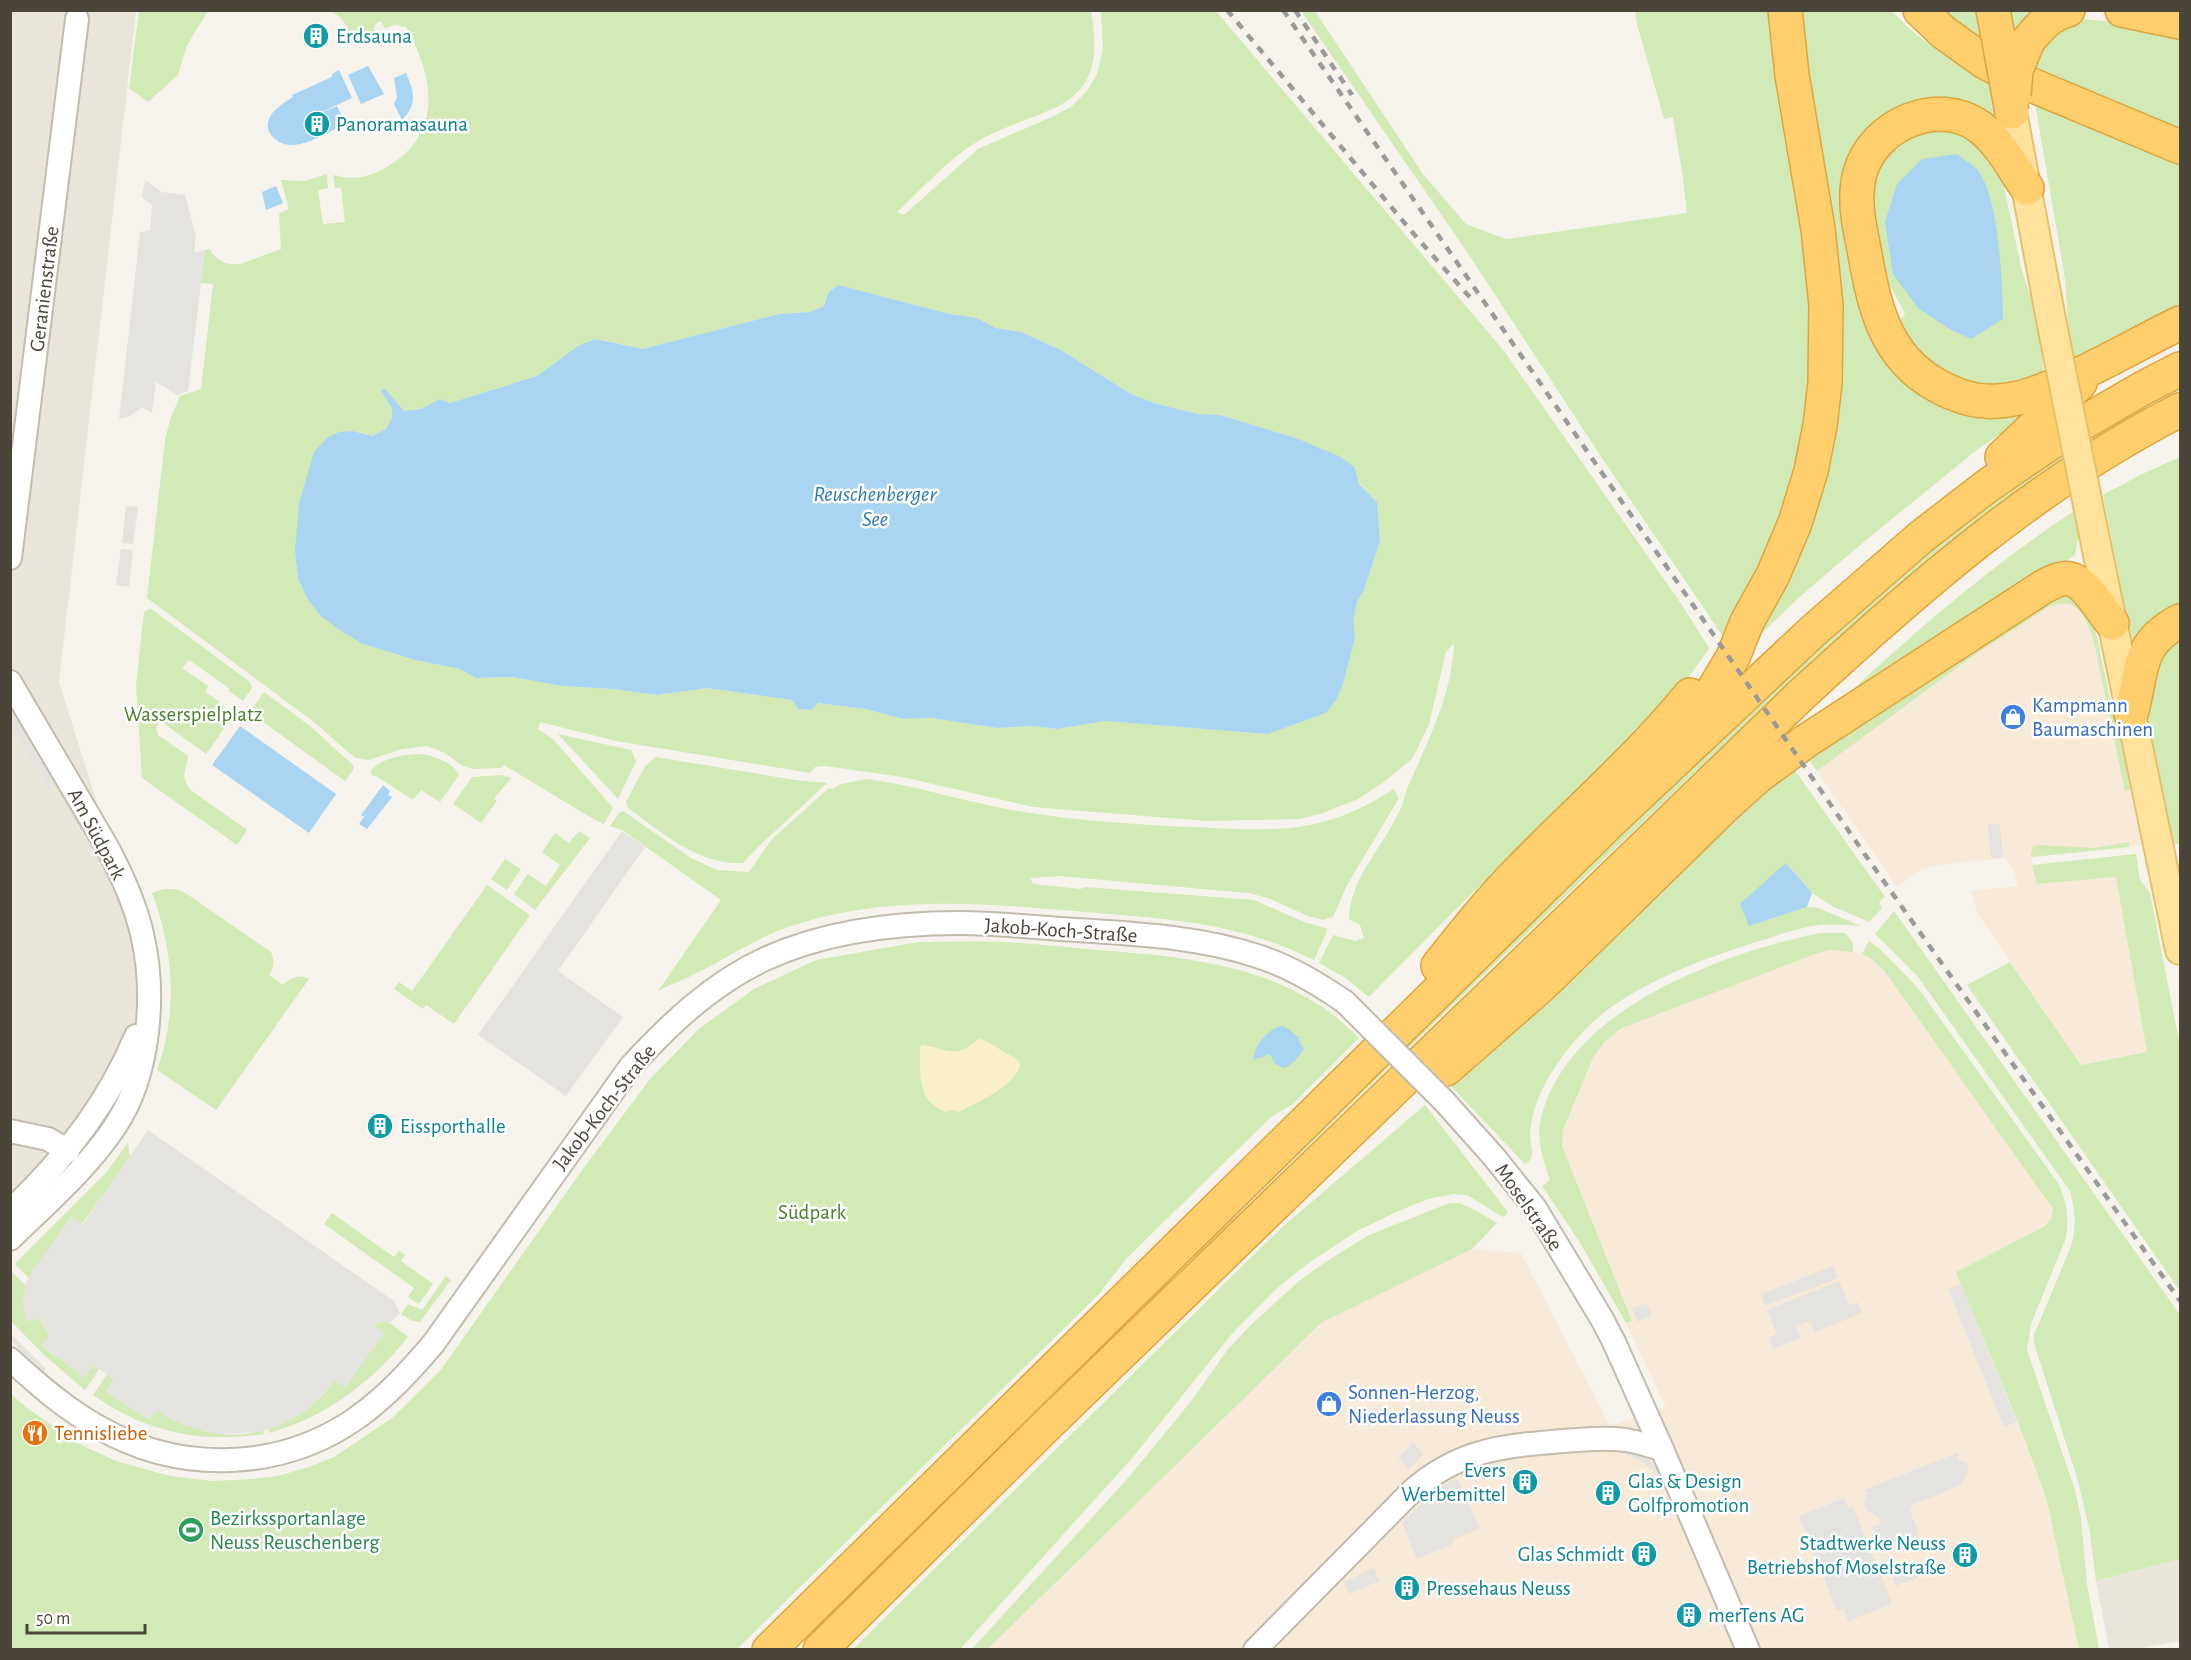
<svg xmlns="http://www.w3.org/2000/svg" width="2191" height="1660" font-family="'Alegreya Sans',sans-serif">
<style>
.residential{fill:#eae5da}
.commercial{fill:#f7ead8}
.green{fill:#d2eab5;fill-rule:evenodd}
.sand{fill:#f9efc9}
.parking{fill:#e5e3e0}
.water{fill:#a9d4f2}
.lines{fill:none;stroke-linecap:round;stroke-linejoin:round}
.minor-casing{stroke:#c2bbae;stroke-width:26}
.major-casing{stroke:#e6c16a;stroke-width:32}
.highway-casing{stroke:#e0a43c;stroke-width:36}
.minor{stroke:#fff;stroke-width:22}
.major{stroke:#ffe39c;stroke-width:28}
.highway{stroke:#ffcf6e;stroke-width:33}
.rail{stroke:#9a9a9a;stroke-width:4.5;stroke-dasharray:8 8;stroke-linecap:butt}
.minor-bridge-casing{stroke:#c2bbae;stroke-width:26;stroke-linecap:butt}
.major-bridge-casing{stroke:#e6c16a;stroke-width:32;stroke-linecap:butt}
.highway-bridge-casing{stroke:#e0a43c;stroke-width:36;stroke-linecap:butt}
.minor-bridge{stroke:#fff;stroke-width:22}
.major-bridge{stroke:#ffe39c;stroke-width:28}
.highway-bridge{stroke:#ffcf6e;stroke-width:33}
.labels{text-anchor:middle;stroke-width:5;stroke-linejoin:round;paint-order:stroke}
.culture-label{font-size:21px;fill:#0d838f;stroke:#fff;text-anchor:start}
.street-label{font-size:21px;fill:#4b4439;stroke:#fff}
.shop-label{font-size:21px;fill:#366cbe;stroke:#fff;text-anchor:start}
.park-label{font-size:21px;fill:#4a7f2a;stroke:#fff}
.food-label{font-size:21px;fill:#c56008;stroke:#fff;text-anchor:start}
.leisure-label{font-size:21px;fill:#27864d;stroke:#fff;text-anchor:start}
.water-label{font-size:22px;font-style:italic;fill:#2e7ab2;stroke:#fff}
</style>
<rect width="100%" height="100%" fill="#f6f3ec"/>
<g class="residential">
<path d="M11 11H136L59 682 97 803 111 860 136 946 139 1005 131 1036 121 1062 11 1209Z"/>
<path d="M2180 1559V1641L2135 1649H2109L2096 1581Z"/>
</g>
<g class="commercial">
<path d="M2061 602 2074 606 2085 616 2093 638 2125 790 2134 789 2145 844 2031 857 2038 884 2116 877 2147 1052 2081 1065 1978 914 1971 891 2018 886 2012 867 2005 858 1938 865 1917 872 1897 887 1817 771 1969 659 2048 607Z"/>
<path d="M1830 950H1845L1869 956 1883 969 2053 1209 2051 1219 2045 1226 1956 1272 2018 1422 2046 1497 2079 1649 988 1650 1321 1323 1472 1249 1521 1253 1610 1426 1666 1407 1626 1323 1632 1321 1562 1146 1563 1130 1593 1058 1605 1041 1622 1028 1799 959Z"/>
</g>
<g class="green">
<path d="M1215 10 1504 351 1682 605 1709 648 1674 699 1456 909 1369 997 1344 977 1319 963 1333 935 1355 941 1364 938 1360 925 1349 919C1350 878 1383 847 1399 812 1404 803 1405 792 1410 782 1430 737 1452 693 1454 643L1446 652 1429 724 1413 758 1384 782 1358 799 1323 813 1300 819 1207 821 1033 807 902 777 825 766 815 767 810 773 616 741 540 722 538 729 554 740 613 808 604 824 595 820 504 765 501 768 473 769 461 765 445 753 427 746 402 749 369 760 355 758 314 722 147 598 165 440 170 420 180 396 201 389 213 284 201 283 205 250 210 249C216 262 227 265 240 264L281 249 279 214 289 209 281 180 305 181 327 174 328 188 318 190 323 224 345 222 341 188H335L333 175C354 181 372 177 390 165 444 131 433 75 406 27L394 25 385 29 381 21 375 24 374 33 354 41 349 39C348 25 343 18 331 11H1091C1112 123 1032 102 966 149 941 167 920 191 897 212L904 215 978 149 1047 119 1071 107 1087 91 1097 74 1103 50 1101 12 1098 11ZM838 285 950 314 977 318 996 328 1021 332 1061 350 1131 394 1157 404 1198 414 1220 415 1296 438 1355 468 1359 483 1377 502 1380 541 1364 590 1357 602 1352 621 1355 638 1343 684 1326 713 1268 734 1105 721 1057 729 1032 726 997 728 931 718 904 719 865 709 817 703 811 710 798 709 792 700 707 688 657 695 613 689 562 686 512 677 477 678 460 669 415 660 363 644 307 599 298 580 295 552 353 431 372 436 386 429 392 418V408L381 391 404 412 421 409 440 399 450 403 537 376 578 346 595 339 643 349 778 314 810 312 824 306 828 293Z"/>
<path d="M139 11H208L187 45 178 75 148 102 129 88Z"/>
<path d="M1301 11H1315L1423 174 1466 224 1506 239 1687 213 1683 178 1673 117 1664 119 1637 24 1635 11H1772L1812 282 1809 396 1800 453 1784 506 1757 571 1724 638 1604 461 1467 252Z"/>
<path d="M1796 11H1892C1917 39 1959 67 1993 83L2002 135 1953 108 1855 162 1900 363 2033 412 1978 449 1865 541 1805 592 1742 652 1824 454Z"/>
<path d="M1933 11H1979L1986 48Z"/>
<path d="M2007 11H2048L2012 52Z"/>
<path d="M2084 19 2115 22 2180 35V135L2034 73 2038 54 2064 24Z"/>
<path d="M2035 103 2180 161V309L2076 366 2068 325 2065 279Z"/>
<path d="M1927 126 1969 133 2001 172 2021 267 2044 340 2041 343 2044 382 1984 392 1936 375 1898 324 1905 314 1878 263 1868 181 1884 151Z"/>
<path d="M2180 385V390C1984 491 1828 646 1670 796 1510 949 1352 1102 1195 1257L1192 1253C1341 1106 1492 959 1644 814 1779 685 1911 547 2070 446 2106 424 2144 405 2180 385Z"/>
<path d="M2180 457V611L2134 656 2103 495 2140 475Z"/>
<path d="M2074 511 2079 533 2075 555 1804 735C1890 654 1974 577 2074 511Z"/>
<path d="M2059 593 2076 599 2087 612 2097 636 2110 699 2121 719 2134 789 2125 791 2093 638C2084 614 2077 596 2048 607L1969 659 1817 771 1806 756Z"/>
<path d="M150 608 250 682 252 688 243 701 229 691V688L189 660 182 668 208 686 205 692C216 699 227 706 231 719L206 754 151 714 149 715 159 723 156 728 158 735 188 756C186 771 179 776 192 791L247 830 237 845 142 778 136 685 144 612Z"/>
<path d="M2180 634V844L2172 845 2144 692 2148 669Z"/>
<path d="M264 692 310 726 354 766 353 770 345 781 249 712 252 713 254 709 253 707Z"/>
<path d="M558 734 631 750 636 761 618 799Z"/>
<path d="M421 754C434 756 454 763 459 775L440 802 421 790 413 800 376 776H372L371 771C380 758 406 754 421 754Z"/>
<path d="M656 757 795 780 827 783 759 846 743 863C700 866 661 832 628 808L626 802 645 766Z"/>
<path d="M1791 765 1885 897 1879 902 1882 908 1869 922 1834 907 1812 893 1787 864 1749 926 1807 907 1818 908 1861 926C1848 925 1834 924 1820 925 1801 927 1781 934 1763 940 1711 956 1655 976 1610 1008 1584 1027 1560 1056 1545 1084 1536 1100 1531 1118 1530 1136 1530 1143 1534 1152 1531 1158 1530 1161 1527 1163 1525 1164L1448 1083Z"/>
<path d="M502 775 511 778 494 799 497 801 481 823 453 804 472 777Z"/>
<path d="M867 779C914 785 959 800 1006 809 1067 820 1129 824 1192 827 1238 829 1288 834 1333 819 1355 812 1375 801 1394 789L1399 798 1347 885 1333 917 1323 920 1308 916 1268 898 1248 893 1059 876 1030 878 1033 884 1080 889 1086 887 1254 900 1304 922 1328 929 1314 960C1237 922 1169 919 1085 912 986 903 884 894 788 927 756 938 729 957 699 972 686 979 671 984 658 991L721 900 622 830 610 826 619 813 623 811 691 858 717 870 749 872 772 839 829 788 832 789 841 784Z"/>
<path d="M579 831 590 838 535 910 514 894 528 874 546 886 560 865 542 852 555 833 569 843Z"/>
<path d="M2129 842V847L2031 857C2031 851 2032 847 2038 845L2095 848Z"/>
<path d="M2136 854 2140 880 2150 893 2180 1046V1291L1967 985 2010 962 2081 1065 2147 1052 2116 877 2037 884 2032 865Z"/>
<path d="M505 859 521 869 507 890 491 879Z"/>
<path d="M487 885 530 915 454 1024 426 1005 423 1009 394 989 399 982 412 991Z"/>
<path d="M164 889H176L187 894 271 952C275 962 274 967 269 975L283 985C291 977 299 974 309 979L216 1110 157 1070C178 1012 174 951 152 893Z"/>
<path d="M1894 911 2180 1315V1559L2096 1581 2089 1528 2078 1481 2034 1343V1335L2071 1246C2077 1226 2075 1211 2070 1191L1918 977 1875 934Z"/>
<path d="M1820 933H1845L1853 943V952L1830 950 1818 953 1622 1028 1605 1041 1593 1058 1563 1130 1562 1146 1632 1321 1626 1323 1579 1241 1542 1186 1550 1180C1543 1159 1535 1136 1542 1114 1572 1007 1723 953 1820 933Z"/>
<path d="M1869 941 1880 949 1918 988 2058 1183C2067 1201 2069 1218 2066 1238L2031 1324 2027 1350 2075 1490 2081 1519 2087 1584 2099 1649H2079L2046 1497 2018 1422 1956 1272 2045 1226 2051 1219 2053 1209 1883 969 1869 957 1862 954Z"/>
<path d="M918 942C947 942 976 941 1005 942 1036 944 1066 947 1097 950 1191 957 1290 966 1359 1038L1292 1105 1271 1117 1126 1259 1098 1295 737 1649 11 1650V1394L27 1408 79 1444 116 1461 170 1476 213 1481 252 1479 278 1476 309 1467 334 1457 392 1418 440 1371 580 1173 650 1079 700 1028 754 989 816 960Z"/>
<path d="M1425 1105 1508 1212 1503 1217 1467 1195 1453 1194 1428 1199 1396 1212 1357 1231 1310 1262 1277 1288 1231 1335 1133 1457 960 1649H853L1280 1229Z"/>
<path d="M128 1143 130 1157 82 1224 71 1217 29 1278 15 1264 104 1175Z"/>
<path d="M1459 1203 1475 1210 1497 1223 1472 1249 1321 1323 988 1649H972L1129 1477 1192 1400 1228 1349 1252 1324 1299 1281 1324 1263 1369 1235 1447 1204Z"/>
<path d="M332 1213 394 1257 399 1251 405 1255 401 1261 433 1284 419 1304 408 1297 414 1288 324 1224Z"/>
<path d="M10 1270 26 1286 27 1321 39 1318 49 1336 42 1346 85 1377 93 1365 99 1369 85 1390 44 1355 11 1321Z"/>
<path d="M446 1276 451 1280 420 1322 412 1321 401 1314 408 1304 422 1310Z"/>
<path d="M381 1321 390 1323 408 1337C371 1383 326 1417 269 1433L268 1429C297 1419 316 1404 335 1380L346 1387 383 1333 373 1326Z"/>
<path d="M107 1374 115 1380 107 1392 149 1419 157 1410C187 1429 226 1442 263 1430L264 1434C199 1443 147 1433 93 1395Z"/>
</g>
<path class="sand" d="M979 1039 984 1040 1015 1058 1020 1063C1020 1083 976 1103 959 1112L952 1110 946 1112C923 1103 920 1088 920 1064 920 1058 919 1051 921 1045 950 1048 952 1061 979 1039Z"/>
<g class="parking">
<path d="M145 180 162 192 185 195 196 236 194 253 205 250 188 391 177 395 156 382 152 413 142 407 130 416 119 419 140 232 150 230 152 205 142 197Z"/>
<path d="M126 506 138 507 133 544 122 543Z"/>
<path d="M121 549 133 550 129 587 116 585Z"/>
<path d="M10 699 60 783 49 790 11 725Z"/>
<path d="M71 801 105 858 99 861 66 805Z"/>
<path d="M2000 824 2003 857 1991 859 1988 825Z"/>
<path d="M622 831 645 847 558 971 623 1017 566 1096 478 1035Z"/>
<path d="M148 1130 394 1301 400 1313 390 1323 381 1321 373 1325 384 1333 346 1387 335 1381 306 1410 280 1425 259 1432 219 1434 197 1429 175 1421 157 1410 149 1419 106 1392 114 1380 107 1374 93 1365 85 1378 42 1345 49 1335 39 1318 26 1321 23 1306 24 1289 31 1273 72 1216 83 1224Z"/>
<path d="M1833 1266 1838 1278 1765 1306 1761 1294Z"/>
<path d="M1839 1281 1849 1305 1858 1302 1862 1313 1815 1332 1810 1321 1796 1326 1801 1338 1773 1349 1769 1338 1777 1334 1767 1310Z"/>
<path d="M1961 1284 2017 1422 2004 1427 1948 1289Z"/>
<path d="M1647 1303 1652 1316 1638 1322 1632 1309Z"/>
<path d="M11 1334 46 1369 43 1372 11 1341Z"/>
<path d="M1413 1443 1424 1454 1409 1469 1398 1458Z"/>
<path d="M1619 1446 1640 1454 1656 1466 1670 1485 1679 1503 1674 1506 1665 1487 1652 1470 1637 1459 1617 1451Z"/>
<path d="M123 1449 260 1465 261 1469 217 1473 196 1471 144 1460 122 1453Z"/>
<path d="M1959 1452 1958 1459 1967 1463 1969 1468 1961 1485 1912 1505 1910 1511 1919 1534 1893 1545 1876 1536 1872 1527 1880 1524 1879 1518 1867 1510 1863 1503 1867 1493 1864 1490Z"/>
<path d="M1457 1478 1480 1528 1452 1540 1453 1544 1417 1559 1402 1522 1435 1490Z"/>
<path d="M1844 1498 1848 1508 1853 1506 1892 1604 1848 1621 1844 1609 1837 1611 1799 1516Z"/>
<path d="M1929 1559 1934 1571 1896 1586 1892 1575Z"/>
<path d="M1374 1568 1379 1581 1349 1594 1344 1582Z"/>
</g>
<g class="water">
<path d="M368 66 384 94 361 104 348 75Z"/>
<path d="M339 70 352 98 311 117 337 106 345 123C331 132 309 144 293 145 280 146 263 134 269 119 272 110 285 102 293 97L292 95 332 77V74Z"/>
<path d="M406 73C414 92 418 104 402 120L394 104 397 97 394 78Z"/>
<path d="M1957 154C1962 159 1971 163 1976 168 2000 196 2002 282 2003 319L1971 339 1951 330 1918 308 1893 274 1885 222 1897 184 1922 159Z"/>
<path d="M276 186 283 203 266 210 262 192Z"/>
<path d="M838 285 950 314 977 318 996 328 1021 332 1061 350 1131 394 1157 404 1198 414 1220 415 1296 438 1341 457 1355 468 1359 484 1377 502 1380 541 1364 590 1357 602 1353 621 1355 638 1343 684 1336 700 1326 713 1268 734 1105 721 1057 729 1032 726 997 728 931 718 904 719 865 709 818 703 811 710 798 709 792 700 707 688 657 695 613 689 562 686 512 677 476 678 460 669 415 660 363 644 341 631 322 617 307 599 298 579 295 552 299 504 314 452 327 438 339 432 353 431 372 436 386 429 392 418V408L381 391 384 388 404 411 421 409 440 399 450 403 537 376 578 346 595 339 643 349 779 314 810 312 824 306 828 293Z"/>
<path d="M240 726 336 794 309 833 212 765Z"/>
<path d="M383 785 390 791 388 795 392 797 367 829 359 824 367 813 363 817 361 815Z"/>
<path d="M1786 863 1812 893 1807 907 1749 926 1740 904Z"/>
<path d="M1282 1026C1289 1027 1294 1035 1300 1038L1298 1040 1304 1049C1298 1057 1293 1065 1283 1068L1274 1063 1270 1054 1254 1060C1252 1047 1269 1028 1282 1026Z"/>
</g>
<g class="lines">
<g class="minor-casing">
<g id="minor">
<path d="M10 558 77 19"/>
<path d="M10 682 106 845C121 873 135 903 142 934 156 993 150 1073 116 1125 88 1168 47 1203 10 1239"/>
<path d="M1444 1101 1494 1157 1535 1208 1602 1319 1614 1342 1662 1449 1748 1650"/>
<path d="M10 1131 48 1139 68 1151"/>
<path d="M10 1211C63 1161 108 1104 136 1036"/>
<path d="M10 1359C38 1385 67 1410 100 1428 181 1474 282 1471 358 1417 387 1396 410 1371 433 1344L631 1066C670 1024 711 984 765 959 824 932 894 923 960 923 999 923 1039 928 1077 930 1137 934 1200 937 1257 956 1289 966 1317 983 1345 1002"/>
<path d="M1255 1650 1412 1491C1455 1453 1497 1446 1552 1442 1577 1440 1601 1437 1626 1440 1638 1442 1650 1446 1662 1449"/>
</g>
</g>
<g class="major-casing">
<g id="major">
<path d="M2012 112 2054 335"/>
<path d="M2094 535 2180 950"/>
</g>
</g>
<g class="highway-casing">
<g id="highway">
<path d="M1920 10 1943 32 1985 62 2022 81 2180 147"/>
<path d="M1993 10 1998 36"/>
<path d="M2122 10 2180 22"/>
<path d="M2028 41C2040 26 2050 15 2068 10"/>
<path d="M2027 188C2013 168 2000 142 1980 127 1938 96 1873 125 1860 173 1853 198 1859 225 1864 249 1874 305 1884 357 1938 386 1956 396 1978 403 1999 401 2028 399 2053 386 2080 374 2114 358 2147 339 2180 323"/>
<path d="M2002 457 2080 383"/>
<path d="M2131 714C2143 672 2135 644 2180 621"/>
<path d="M1684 731 1708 699 1733 657 1747 622 1773 575 1795 523 1811 471 1820 426 1825 383 1826 305 1818 229 1792 75 1785 10"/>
<path d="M1438 966C1464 933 1491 899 1521 869 1577 811 1639 758 1690 695"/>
<path d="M1446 1069 1543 984 1724 807 1757 777 1806 741 2043 587C2051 583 2061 577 2070 579 2086 582 2102 611 2112 623"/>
<path d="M769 1650 1611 821 1813 631 1921 537 1987 486 2062 435 2143 388 2180 369"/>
<path d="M820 1650 1049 1423 1800 696C1916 589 2038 482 2180 410"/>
</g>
</g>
<use href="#minor" class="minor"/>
<use href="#major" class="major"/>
<use href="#highway" class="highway"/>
<g class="rail">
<path d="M1227 10 1418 239 1475 303"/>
<path d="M1283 10 1866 856 2180 1301"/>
<path d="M1295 10 1352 95"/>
</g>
<g class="minor-bridge-casing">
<path id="minor-bridge" d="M1345 1002 1444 1101"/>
</g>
<g class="major-bridge-casing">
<path id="major-bridge" d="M2054 335 2094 535"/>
</g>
<g class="highway-bridge-casing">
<g id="highway-bridge">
<path d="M1998 36 2012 112"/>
<path d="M2014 95 2016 70 2028 41"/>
</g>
</g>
<use href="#minor-bridge" class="minor-bridge"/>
<use href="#major-bridge" class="major-bridge"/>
<use href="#highway-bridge" class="highway-bridge"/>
</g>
<defs>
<g id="building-disc" transform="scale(1.35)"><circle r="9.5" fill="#0f9aa8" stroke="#fff"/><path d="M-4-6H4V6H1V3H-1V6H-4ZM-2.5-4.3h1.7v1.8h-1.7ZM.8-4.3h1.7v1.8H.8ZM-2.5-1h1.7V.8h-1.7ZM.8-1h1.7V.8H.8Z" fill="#fff"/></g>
<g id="shop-disc" transform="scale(1.35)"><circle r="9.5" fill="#3f7fe0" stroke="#fff"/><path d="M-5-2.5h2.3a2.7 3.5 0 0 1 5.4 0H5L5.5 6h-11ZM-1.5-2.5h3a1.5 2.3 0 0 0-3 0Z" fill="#fff"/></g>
<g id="restaurant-disc" transform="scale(1.35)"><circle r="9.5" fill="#e8710a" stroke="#fff"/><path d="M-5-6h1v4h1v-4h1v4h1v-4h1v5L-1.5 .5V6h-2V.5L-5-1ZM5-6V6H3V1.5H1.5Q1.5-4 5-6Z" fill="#fff"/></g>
<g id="stadium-disc" transform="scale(1.35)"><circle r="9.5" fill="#2e9e5b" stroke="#fff"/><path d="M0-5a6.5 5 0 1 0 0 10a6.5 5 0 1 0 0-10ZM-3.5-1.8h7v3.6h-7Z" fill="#fff"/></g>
</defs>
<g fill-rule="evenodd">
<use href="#building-disc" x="316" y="36"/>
<use href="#building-disc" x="317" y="124"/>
<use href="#shop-disc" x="2013" y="717"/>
<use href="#building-disc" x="380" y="1126"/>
<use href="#shop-disc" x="1329" y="1404"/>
<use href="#restaurant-disc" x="35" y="1433"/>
<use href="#building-disc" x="1525" y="1482"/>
<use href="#building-disc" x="1608" y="1493"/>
<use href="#stadium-disc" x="191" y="1530"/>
<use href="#building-disc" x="1644" y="1554"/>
<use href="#building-disc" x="1965" y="1555"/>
<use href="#building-disc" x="1407" y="1588"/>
<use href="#building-disc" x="1689" y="1615"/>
</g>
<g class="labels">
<g class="culture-label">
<text x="336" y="43">Erdsauna</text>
<text x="336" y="131">Panoramasauna</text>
<text x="400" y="1133">Eissporthalle</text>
<text x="1506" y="1477" text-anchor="end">Evers<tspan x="1506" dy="24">Werbemittel</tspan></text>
<text x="1628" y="1488">Glas &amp; Design<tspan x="1628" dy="24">Golfpromotion</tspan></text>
<text x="1946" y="1550" text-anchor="end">Stadtwerke Neuss<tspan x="1946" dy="24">Betriebshof Moselstraße</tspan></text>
<text x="1624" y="1561" text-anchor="end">Glas Schmidt</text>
<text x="1426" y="1595">Pressehaus Neuss</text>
<text x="1708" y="1622">merTens AG</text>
</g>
<g class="street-label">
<text transform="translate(44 289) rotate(-83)" y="7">Geranienstraße</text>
<text transform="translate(97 834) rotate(62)" y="7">Am Südpark</text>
<text transform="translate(1061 930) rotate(4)" y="7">Jakob-Koch-Straße</text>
<text transform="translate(604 1107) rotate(-52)" y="7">Jakob-Koch-Straße</text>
<text transform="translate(1529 1207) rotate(55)" y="7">Moselstraße</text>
</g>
<g class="shop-label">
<text x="2032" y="712">Kampmann<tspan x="2032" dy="24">Baumaschinen</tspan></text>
<text x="1348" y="1399">Sonnen-Herzog,<tspan x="1348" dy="24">Niederlassung Neuss</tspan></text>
</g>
<g class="park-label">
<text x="193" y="721">Wasserspielplatz</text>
<text x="812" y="1219">Südpark</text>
</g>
<g class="food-label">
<text x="54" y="1440">Tennisliebe</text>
</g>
<g class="leisure-label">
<text x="210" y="1525">Bezirkssportanlage<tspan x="210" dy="24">Neuss Reuschenberg</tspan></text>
</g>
<g class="water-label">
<text x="875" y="501">Reuschenberger<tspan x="875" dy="25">See</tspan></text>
</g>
</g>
<rect width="2191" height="1660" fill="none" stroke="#4b4439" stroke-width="24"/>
<path d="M27 1624v9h118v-9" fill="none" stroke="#4b4439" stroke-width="3"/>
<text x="36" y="1624" font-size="18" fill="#4b4439" stroke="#ffffff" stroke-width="4.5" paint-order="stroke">50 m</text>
</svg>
